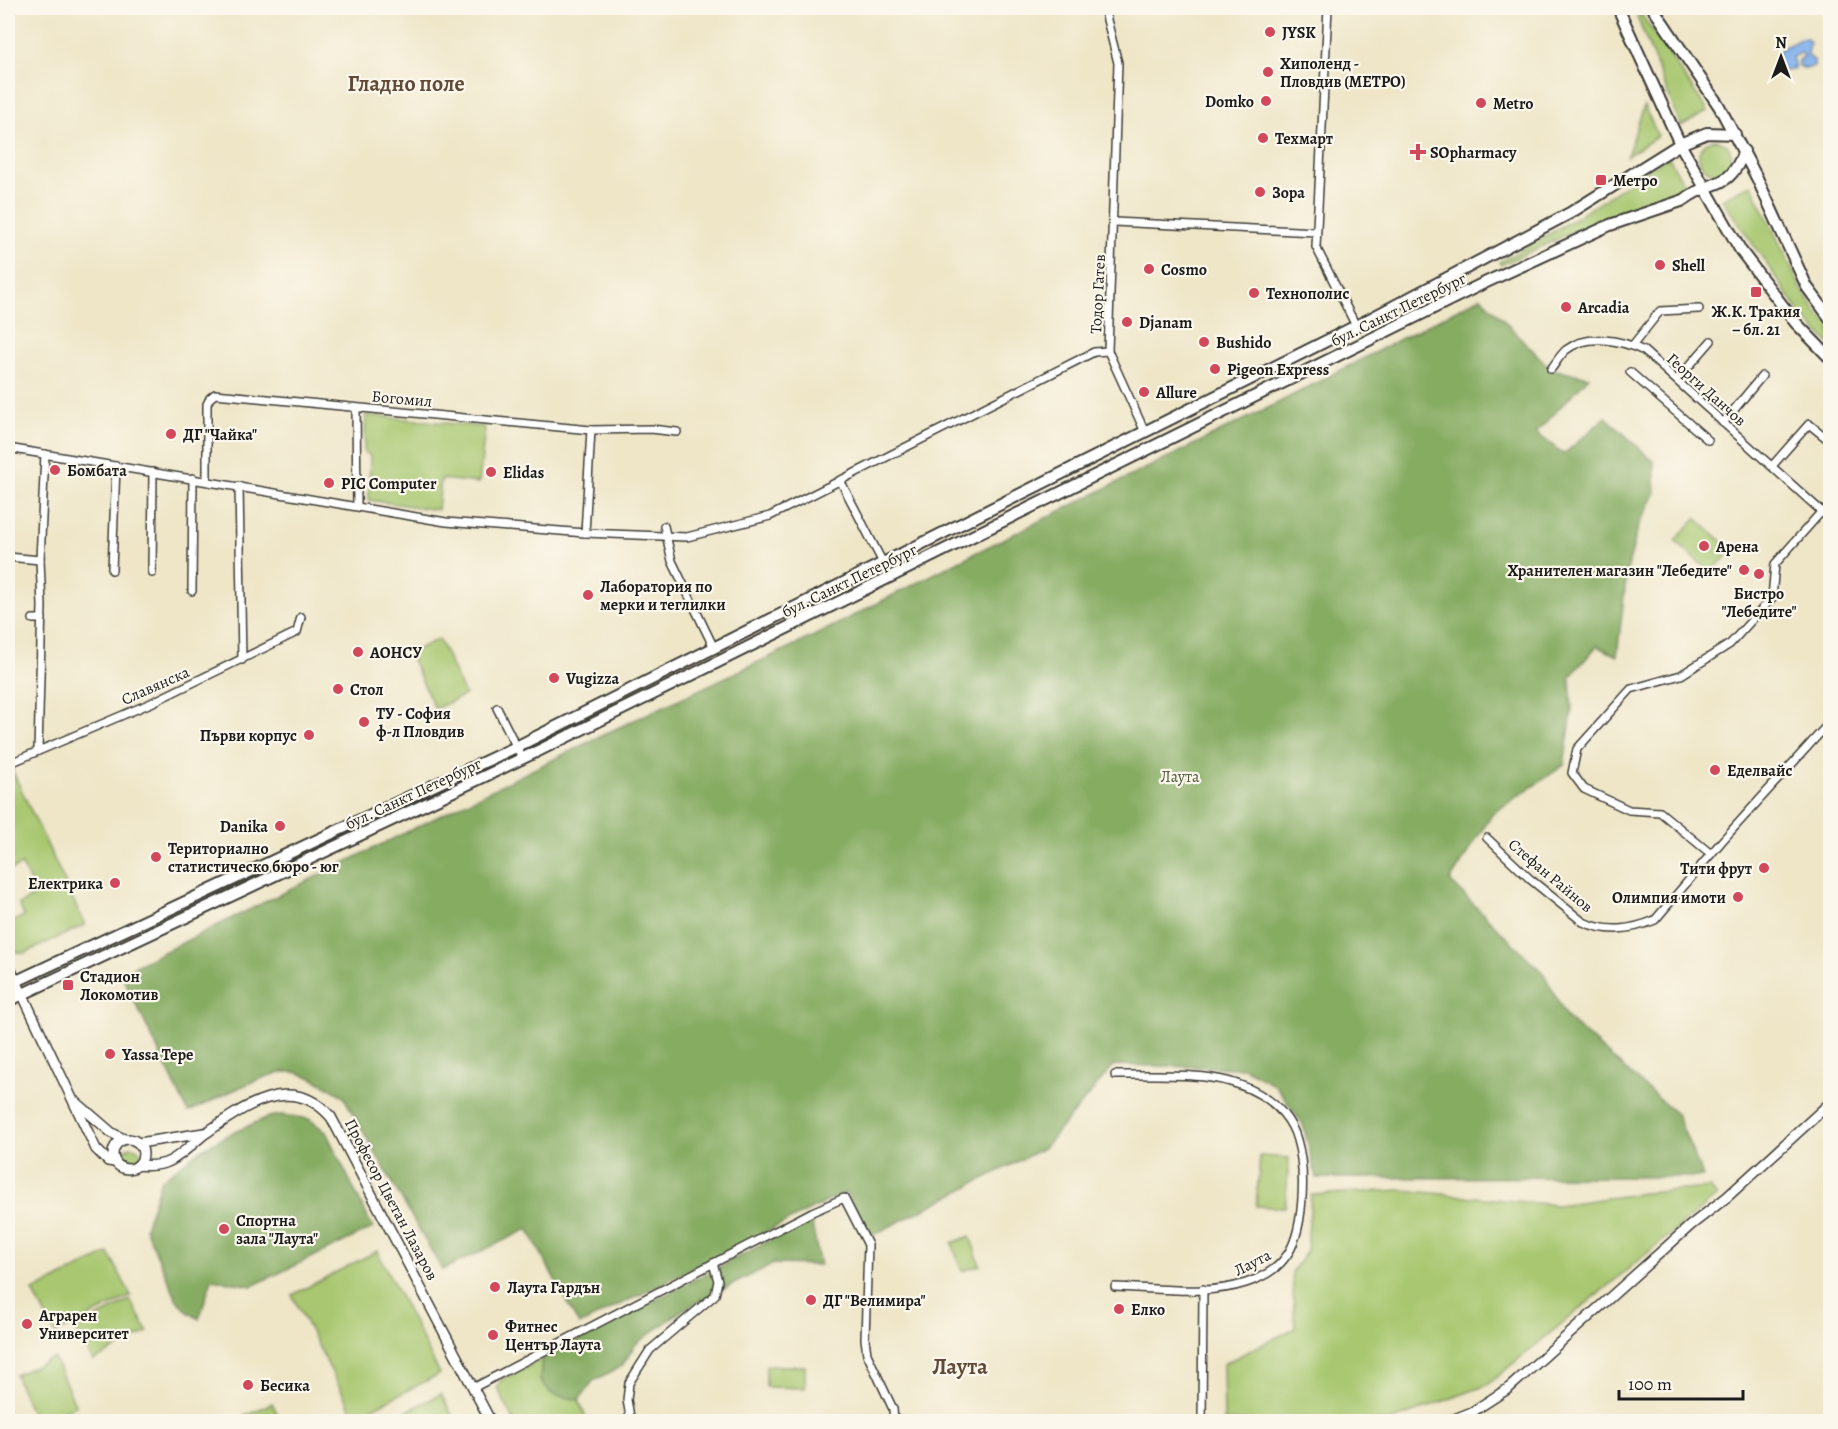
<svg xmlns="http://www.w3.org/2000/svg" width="1838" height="1429" font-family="Alegreya,serif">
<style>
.green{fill:#a8c76f;stroke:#627246;stroke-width:1.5}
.forest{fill:#86ac62;stroke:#51643f;stroke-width:1.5}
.water{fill:#82b1ec;stroke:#4f6684;stroke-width:1.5}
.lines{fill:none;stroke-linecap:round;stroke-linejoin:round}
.street-casing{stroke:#3c3a36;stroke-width:10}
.secondary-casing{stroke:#3c3a36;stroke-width:12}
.primary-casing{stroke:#3c3a36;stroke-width:14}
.street{stroke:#fff;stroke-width:7}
.secondary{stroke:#fff;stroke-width:9}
.primary{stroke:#fff;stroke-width:10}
.poi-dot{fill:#d1495b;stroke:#fbf7ec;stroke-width:2}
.labels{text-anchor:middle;stroke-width:4.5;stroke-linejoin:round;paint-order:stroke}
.poi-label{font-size:16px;font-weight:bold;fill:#1c1c1c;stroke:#fbf7ec;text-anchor:start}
.street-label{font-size:16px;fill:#1c1c1c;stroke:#fbf7ec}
.park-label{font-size:16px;fill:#4d5839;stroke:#fbf7ec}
.district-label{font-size:22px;font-weight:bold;fill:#614b38;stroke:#fbf7ec}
</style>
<rect width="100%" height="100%" fill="#fbf7ec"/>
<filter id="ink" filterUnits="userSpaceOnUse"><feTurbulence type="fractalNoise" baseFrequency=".0167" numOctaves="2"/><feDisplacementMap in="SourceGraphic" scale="12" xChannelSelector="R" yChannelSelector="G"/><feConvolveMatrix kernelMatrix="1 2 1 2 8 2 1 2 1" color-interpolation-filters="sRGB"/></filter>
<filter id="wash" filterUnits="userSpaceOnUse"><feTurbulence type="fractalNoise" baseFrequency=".008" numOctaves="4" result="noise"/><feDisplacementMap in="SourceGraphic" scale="24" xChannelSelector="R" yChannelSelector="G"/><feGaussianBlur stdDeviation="1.35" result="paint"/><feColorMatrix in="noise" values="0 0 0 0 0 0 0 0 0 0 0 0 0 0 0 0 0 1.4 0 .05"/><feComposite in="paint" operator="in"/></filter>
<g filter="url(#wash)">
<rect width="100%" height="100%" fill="#efe6c8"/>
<g class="green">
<path d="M1641 14 1708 111 1681 126 1637 17Z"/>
<path d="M1644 106 1658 136 1627 156Z"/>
<circle cx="1715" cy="156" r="16"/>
<path d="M1668 156 1687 190 1586 226 1501 265 1499 262C1559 231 1613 194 1668 156Z"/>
<path d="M1751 184 1802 290 1820 316 1830 325V344L1803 317 1722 199Z"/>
<path d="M366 415 485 427 479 483 441 479 438 510 369 500 370 455 364 453Z"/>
<path d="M1696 518 1732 550 1711 573 1675 541Z"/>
<path d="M439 639 465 695 435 709 409 653Z"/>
<path d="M12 770 85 925 25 953 10 951 8 946V922H12L24 916 19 904 36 895 22 865 8 871V773Z"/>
<circle cx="132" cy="1156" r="9"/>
<path d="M1260 1156 1289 1158 1285 1208 1256 1206Z"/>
<path d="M1710 1188 1717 1196 1487 1385 1390 1421H1224L1223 1364 1295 1328 1292 1272 1307 1251 1311 1195 1402 1190 1557 1205 1644 1193Z"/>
<path d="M970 1236 980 1265 962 1271 952 1243Z"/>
<path d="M377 1251 440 1374 355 1417 292 1295Z"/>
<path d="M109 1253 131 1296 55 1334 33 1291Z"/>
<path d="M130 1300 148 1332 93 1361 76 1329Z"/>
<path d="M54 1358 76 1406 35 1421 15 1375Z"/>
<path d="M542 1359 540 1380 552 1394 579 1400 587 1421H514L497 1387 501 1380Z"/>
<path d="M766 1366H805V1388L766 1387Z"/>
<path d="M441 1394 455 1421H388Z"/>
<path d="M272 1403 281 1421H234Z"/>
</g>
<g class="forest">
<path d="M1481 297 1551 369 1589 377 1536 433 1564 454 1606 417 1654 462 1656 492 1638 527 1627 571 1617 656 1597 646 1570 677 1572 712 1564 765 1492 814 1450 881 1544 974 1567 1018 1677 1115 1703 1177 1316 1178 1303 1124 1275 1085 1244 1068 1114 1065 1044 1148 871 1236 846 1192 579 1325 528 1229 442 1270 343 1096C328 1087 311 1075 293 1072 269 1069 212 1102 188 1112L121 973 611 731 818 634 961 560 1272 406Z"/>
<path d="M282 1115 309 1119 326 1132 373 1228 252 1286 212 1279 199 1319 188 1312 177 1300 145 1228 161 1180 201 1150 224 1137 268 1117Z"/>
<path d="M811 1219 820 1265 773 1264 684 1309 635 1345 622 1366 593 1381 579 1400 552 1394 540 1380 542 1359Z"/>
</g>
<path class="water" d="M1800 39H1807L1810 42 1808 56 1814 60V67L1805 69 1799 66V60L1804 57V55L1800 53 1792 57 1795 68 1786 71 1780 70 1776 65C1772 47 1788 47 1800 39Z"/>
</g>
<g filter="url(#ink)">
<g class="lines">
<g class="street-casing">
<g id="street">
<path d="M1104 8 1118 63 1108 351 1145 432"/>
<path d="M1328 8 1316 247 1356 326"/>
<path d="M1114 222 1316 232"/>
<path d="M1632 346 1660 311 1699 309"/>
<path d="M1551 369C1556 363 1560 355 1566 350 1588 333 1621 340 1644 351L1830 519"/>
<path d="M1630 372 1708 440"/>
<path d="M1677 380 1711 341"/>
<path d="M356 408 357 506"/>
<path d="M1723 423 1762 376"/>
<path d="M8 448 446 522 585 533 687 537 770 516 1094 352 1108 351"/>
<path d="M1772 466 1809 424 1830 441"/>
<path d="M840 480 883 563"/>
<path d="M207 481V404L210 398 215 394 591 430 651 429 677 432"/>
<path d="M239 486 242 660"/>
<path d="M664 526 672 561 714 648"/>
<path d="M585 533 591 430"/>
<path d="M8 557 40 560"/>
<path d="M112 570 116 466"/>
<path d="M152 573 153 472"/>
<path d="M192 591 193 478"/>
<path d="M33 619H42"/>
<path d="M497 708 522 758"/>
<path d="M38 750 42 606 40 560 45 454"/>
<path d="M8 764 151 703 297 632 301 617"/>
<path d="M1487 838 1530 879 1583 922C1608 933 1631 930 1655 920L1722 841 1830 722"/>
<path d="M1711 854 1660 812 1629 810 1584 789 1572 773 1577 749 1631 689 1681 675 1730 644 1772 598 1775 564 1822 511"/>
<path d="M1115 1075C1163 1076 1219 1069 1261 1095 1278 1105 1292 1121 1297 1140 1306 1170 1305 1235 1284 1259 1276 1270 1259 1279 1246 1283 1207 1296 1155 1288 1115 1287"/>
<path d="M473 1388 812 1212 844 1198 868 1245 865 1339 867 1354 893 1409 894 1422"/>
<path d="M631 1422 627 1400 629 1383 650 1350 715 1295 718 1281 713 1263"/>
<path d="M1202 1422 1203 1289"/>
</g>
</g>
<g class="secondary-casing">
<g id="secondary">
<path d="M8 964 96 1149 108 1161 115 1162"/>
<path d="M76 1102 112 1133 124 1139"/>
<circle cx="128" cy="1154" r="15"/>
<path d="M139 1143 204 1133"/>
<path d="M138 1165C148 1166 160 1166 170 1161 183 1154 194 1142 206 1133 244 1106 292 1072 331 1117L491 1422"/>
<path d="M1447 1422 1472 1412 1509 1388 1691 1225 1727 1197 1830 1103"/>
</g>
</g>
<g class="primary-casing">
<g id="primary">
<path d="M1618 8 1680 144 1741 251 1795 322 1830 358"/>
<path d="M1653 8 1719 106 1757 178 1807 287 1830 318"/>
<path d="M8 985 516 747 1366 321 1570 213 1680 144 1707 133 1735 134"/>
<path d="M8 1001 538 751 1480 285 1610 225 1684 200C1710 178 1729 193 1744 151"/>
</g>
</g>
<use href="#street" class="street"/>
<use href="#secondary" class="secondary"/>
<use href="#primary" class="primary"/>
</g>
</g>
<g class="poi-dot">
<circle cx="1270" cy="32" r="6"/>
<circle cx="1268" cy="72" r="6"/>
<circle cx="1266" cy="101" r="6"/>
<circle cx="1481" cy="103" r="6"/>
<circle cx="1263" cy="138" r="6"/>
<path d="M1415 143h6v6h6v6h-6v6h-6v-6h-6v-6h6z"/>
<rect x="1595" y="174" width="12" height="12" rx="3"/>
<circle cx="1260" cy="192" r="6"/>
<circle cx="1660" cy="265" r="6"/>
<circle cx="1149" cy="269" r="6"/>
<rect x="1750" y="286" width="12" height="12" rx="3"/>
<circle cx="1254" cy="293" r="6"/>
<circle cx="1566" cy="307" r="6"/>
<circle cx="1127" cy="322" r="6"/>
<circle cx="1204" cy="342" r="6"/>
<circle cx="1215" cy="369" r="6"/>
<circle cx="1144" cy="392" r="6"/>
<circle cx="171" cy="434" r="6"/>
<circle cx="55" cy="470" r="6"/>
<circle cx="491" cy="472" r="6"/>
<circle cx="329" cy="483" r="6"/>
<circle cx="1704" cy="546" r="6"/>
<circle cx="1744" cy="570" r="6"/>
<circle cx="1759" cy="574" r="6"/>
<circle cx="588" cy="595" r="6"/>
<circle cx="358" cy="652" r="6"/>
<circle cx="554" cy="678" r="6"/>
<circle cx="338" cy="689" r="6"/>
<circle cx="364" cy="722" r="6"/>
<circle cx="309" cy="735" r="6"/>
<circle cx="1715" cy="770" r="6"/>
<circle cx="280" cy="826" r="6"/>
<circle cx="156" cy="857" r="6"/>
<circle cx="1764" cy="868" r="6"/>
<circle cx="115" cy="883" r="6"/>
<circle cx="1738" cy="897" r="6"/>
<rect x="62" y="979" width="12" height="12" rx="3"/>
<circle cx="110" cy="1054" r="6"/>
<circle cx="224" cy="1229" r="6"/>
<circle cx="495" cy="1287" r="6"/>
<circle cx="811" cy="1300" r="6"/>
<circle cx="1119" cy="1309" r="6"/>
<circle cx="27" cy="1324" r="6"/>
<circle cx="493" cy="1335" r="6"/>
<circle cx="248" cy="1385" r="6"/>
</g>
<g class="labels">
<g class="poi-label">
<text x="1282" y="38">JYSK</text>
<text x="1280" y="69">Хиполенд -<tspan x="1280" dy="18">Пловдив (МЕТРО)</tspan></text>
<text x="1254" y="107" text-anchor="end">Domko</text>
<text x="1493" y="109">Metro</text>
<text x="1275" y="144">Техмарт</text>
<text x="1430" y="158">SOpharmacy</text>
<text x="1613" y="186">Метро</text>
<text x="1272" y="198">Зора</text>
<text x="1672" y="271">Shell</text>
<text x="1161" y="275">Cosmo</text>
<text x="1266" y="299">Технополис</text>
<text x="1578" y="313">Arcadia</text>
<text x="1756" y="317" text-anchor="middle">Ж.К. Тракия<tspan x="1756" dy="18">– бл. 21</tspan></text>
<text x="1139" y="328">Djanam</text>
<text x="1216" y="348">Bushido</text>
<text x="1227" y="375">Pigeon Express</text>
<text x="1156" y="398">Allure</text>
<text x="183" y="440">ДГ "Чайка"</text>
<text x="67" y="476">Бомбата</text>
<text x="503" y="478">Elidas</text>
<text x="341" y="489">PIC Computer</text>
<text x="1716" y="552">Арена</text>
<text x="1732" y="576" text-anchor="end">Хранителен магазин "Лебедите"</text>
<text x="600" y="592">Лаборатория по<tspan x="600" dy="18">мерки и теглилки</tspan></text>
<text x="1759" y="599" text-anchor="middle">Бистро<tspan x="1759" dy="18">"Лебедите"</tspan></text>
<text x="370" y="658">АОНСУ</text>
<text x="566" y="684">Vugizza</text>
<text x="350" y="695">Стол</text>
<text x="376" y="719">ТУ - София<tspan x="376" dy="18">ф-л Пловдив</tspan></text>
<text x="297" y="741" text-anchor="end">Първи корпус</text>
<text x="1727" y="776">Еделвайс</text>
<text x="268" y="832" text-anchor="end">Danika</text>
<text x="168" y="854">Териториално<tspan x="168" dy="18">статистическо бюро - юг</tspan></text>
<text x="1752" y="874" text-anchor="end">Тити фрут</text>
<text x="103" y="889" text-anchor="end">Електрика</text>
<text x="1726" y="903" text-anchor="end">Олимпия имоти</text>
<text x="80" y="982">Стадион<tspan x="80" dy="18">Локомотив</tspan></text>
<text x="122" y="1060">Yassa Tepe</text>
<text x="236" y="1226">Спортна<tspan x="236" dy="18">зала "Лаута"</tspan></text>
<text x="507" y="1293">Лаута Гардън</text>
<text x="823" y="1306">ДГ "Велимира"</text>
<text x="1131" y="1315">Елко</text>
<text x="39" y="1321">Аграрен<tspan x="39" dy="18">Университет</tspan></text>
<text x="505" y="1332">Фитнес<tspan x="505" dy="18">Център Лаута</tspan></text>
<text x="260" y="1391">Бесика</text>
</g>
<g class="street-label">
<text transform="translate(1097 294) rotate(-87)" y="6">Тодор Гатев</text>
<text transform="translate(1398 309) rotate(-26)" y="6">бул. Санкт Петербург</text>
<text transform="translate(1707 389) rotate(42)" y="6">Георги Данчов</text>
<text transform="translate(402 398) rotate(5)" y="6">Богомил</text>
<text transform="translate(849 580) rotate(-26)" y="6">бул. Санкт Петербург</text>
<text transform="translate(155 685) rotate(-24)" y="6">Славянска</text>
<text transform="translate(413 793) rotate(-25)" y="6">бул. Санкт Петербург</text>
<text transform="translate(1551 875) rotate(40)" y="6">Стефан Райнов</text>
<text transform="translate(392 1199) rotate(62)" y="6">Професор Цветан Лазаров</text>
<text transform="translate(1252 1262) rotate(-27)" y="6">Лаута</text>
</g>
<g class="park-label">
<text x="1180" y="782">Лаута</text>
</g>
<g class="district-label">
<text x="406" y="91">Гладно поле</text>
<text x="960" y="1374">Лаута</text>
</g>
</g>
<rect width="1838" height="1429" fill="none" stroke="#fbf7ec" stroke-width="30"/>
<g transform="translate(1781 57)" stroke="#fbf7ec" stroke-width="4.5" paint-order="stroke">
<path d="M0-4.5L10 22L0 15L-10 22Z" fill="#1c1c1c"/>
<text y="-9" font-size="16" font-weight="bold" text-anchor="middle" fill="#1c1c1c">N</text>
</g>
<path d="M1619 1390v9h124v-9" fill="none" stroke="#1c1c1c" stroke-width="3"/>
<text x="1628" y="1390" font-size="18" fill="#1c1c1c" stroke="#fbf7ec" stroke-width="4.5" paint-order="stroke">100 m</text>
</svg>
